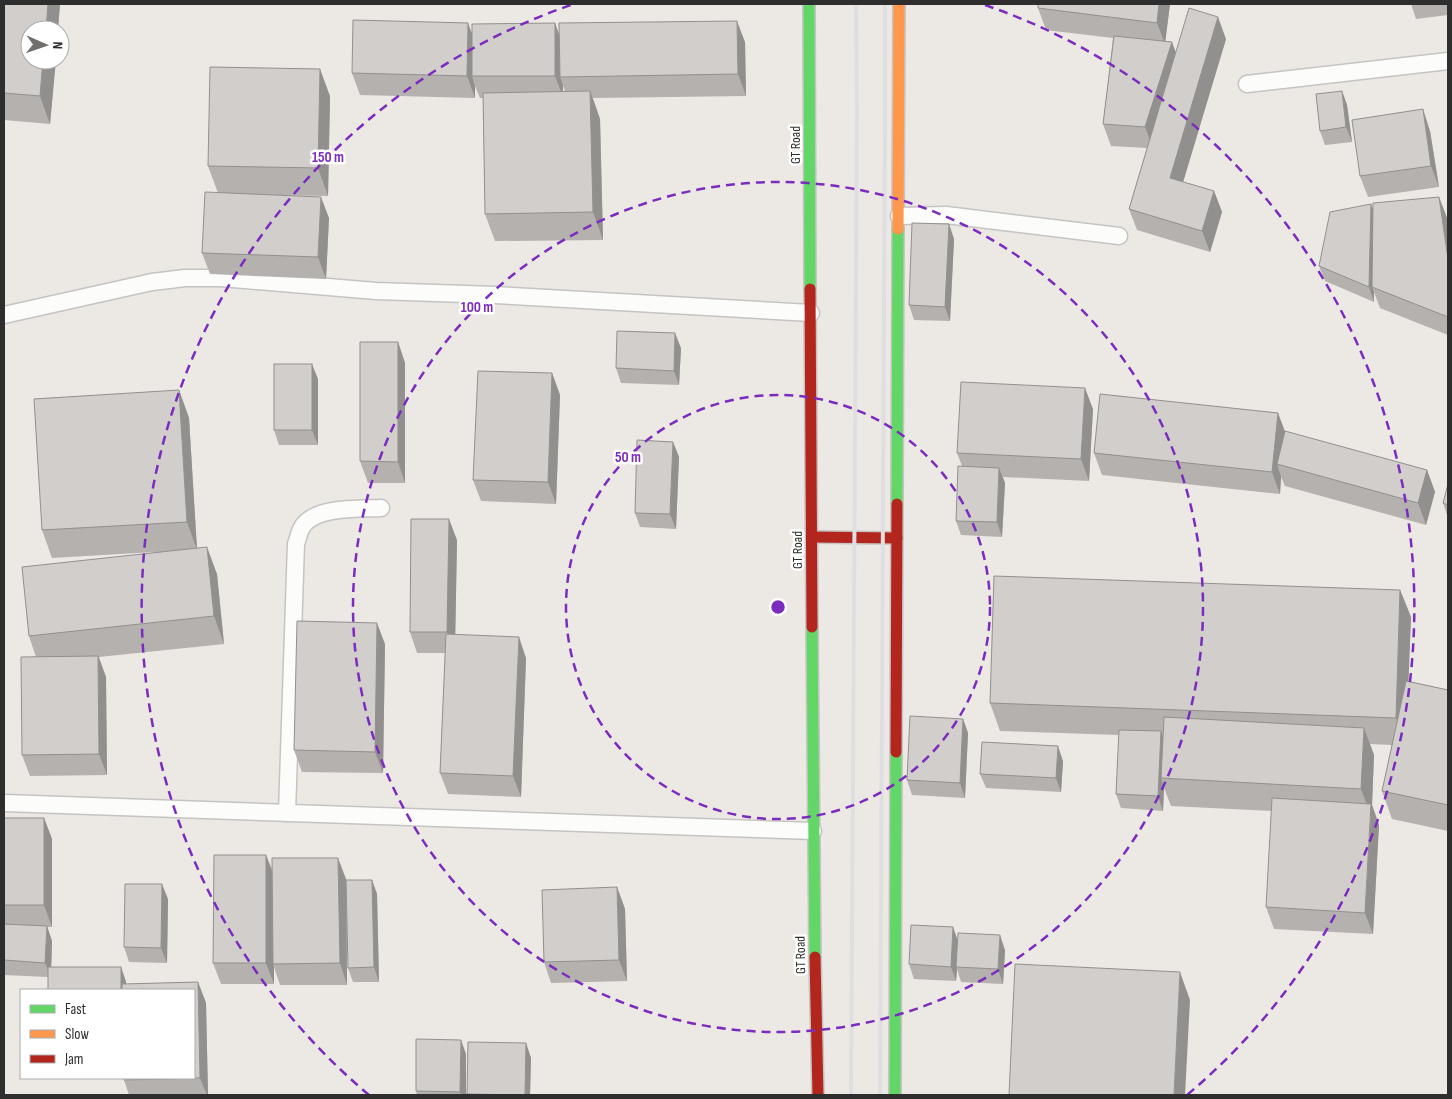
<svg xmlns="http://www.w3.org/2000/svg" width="1452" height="1099" font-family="'Sofia Sans Condensed',sans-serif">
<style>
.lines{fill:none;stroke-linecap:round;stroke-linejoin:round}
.lane-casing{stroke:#c5c4c5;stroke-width:19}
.fast-casing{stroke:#c6c5c4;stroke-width:14}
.slow-casing{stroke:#c6c5c4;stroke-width:14}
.jam-casing{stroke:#c6c5c4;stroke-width:14}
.lane{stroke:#fcfcfb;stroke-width:16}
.fast{stroke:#63d668;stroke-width:11}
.slow{stroke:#ff974d;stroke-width:11}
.jam{stroke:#b3261e;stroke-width:11}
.rail{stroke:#dfdfe1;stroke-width:4}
.wall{fill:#b4b1af;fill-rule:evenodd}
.shaded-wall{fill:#92908e}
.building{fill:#d1cecb;stroke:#92908e}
.ring{fill:none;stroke:#7b2cbf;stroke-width:2.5;stroke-dasharray:9 6}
.labels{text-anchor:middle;stroke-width:5;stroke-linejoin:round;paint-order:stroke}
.street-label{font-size:14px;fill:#2e2e2e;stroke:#fff}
.centre{fill:#7b2cbf;stroke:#fff;stroke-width:2.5}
.ring-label{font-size:15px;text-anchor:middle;font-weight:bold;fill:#7b2cbf;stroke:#fff;stroke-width:5;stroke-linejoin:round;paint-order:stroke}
</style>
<rect width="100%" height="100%" fill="#ece8e4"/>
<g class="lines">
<g class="lane-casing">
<g id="lane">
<path d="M1247 84 1448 61"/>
<path d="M899 216 946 215 1119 236"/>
<path d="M4 315 152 282 185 278H221L376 291 495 295 811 313"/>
<path d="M4 803 813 831"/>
<path d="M287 813 296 544C298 539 299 533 301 529 312 506 359 509 381 508"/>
</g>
</g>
<g class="fast-casing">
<g id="fast">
<path d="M809 4 810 289"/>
<path d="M897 504 898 229"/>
<path d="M812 627 815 957"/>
<path d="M895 1095 896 752"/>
</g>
</g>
<g class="slow-casing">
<path id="slow" d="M898 229 899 4"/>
</g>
<g class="jam-casing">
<g id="jam">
<path d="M810 289 812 627"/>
<path d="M812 537 897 538"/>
<path d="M896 752 897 504"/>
<path d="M815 957 818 1095"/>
</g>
</g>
<use href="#lane" class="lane"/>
<use href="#fast" class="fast"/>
<use href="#slow" class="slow"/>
<use href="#jam" class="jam"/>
<g class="rail">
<path d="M851 1095 857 112 856 4"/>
<path d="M880 1095 885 112V4"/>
</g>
</g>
<g class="wall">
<path d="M4 4H60L50 124 4 120Z"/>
<path d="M1038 4H1170L1165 42 1175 52 1226 39 1183 182 1214 191 1222 212 1210 252 1137 230 1129 209 1147 148 1111 146 1103 124 1113 38 1046 30 1038 8Z"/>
<path d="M1411 4H1448V15L1416 19Z"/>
<path d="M472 32 560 37 745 42 746 96 593 98 600 119 603 240 495 241 485 214 483 98H480L475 86V98L360 95 352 73ZM563 85 565 92H563Z"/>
<path d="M1342 91 1347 105 1352 142 1325 145 1320 131Z"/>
<path d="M330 96 328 196 270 195 329 218 326 279 210 274 202 253 218 193 208 166Z"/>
<path d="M1430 131 1439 187 1368 197 1360 176Z"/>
<path d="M1439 197 1447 218 1448 229V335L1380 308 1374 292V302L1325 281 1319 266 1371 204 1373 209Z"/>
<path d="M949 224 954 239 950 321 914 320 909 305Z"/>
<path d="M398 342 405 363V483H368L360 461Z"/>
<path d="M681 348 679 385 621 383 616 368Z"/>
<path d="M552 373 560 395 556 504 481 501 473 480Z"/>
<path d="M318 379V445H279L274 430Z"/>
<path d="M179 390 189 418 197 548 217 574 224 644 99 657 106 677 107 775 30 776 22 755 36 657 29 636 154 552 52 558 42 530Z"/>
<path d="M1093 409 1089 481 1003 477 1005 483 1002 537 961 535 956 521 962 466 957 453Z"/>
<path d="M1285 432 1427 470 1435 492 1426 525 1285 486 1281 477 1280 494 1102 475 1094 453Z"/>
<path d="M673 442 679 457 676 529 640 527 635 513Z"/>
<path d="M1448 484V518L1443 503Z"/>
<path d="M457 540 455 634 526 658 521 797 448 794 440 773 445 653H417L410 632Z"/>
<path d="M1400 590 1411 617 1408 681 1448 690V831L1392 819 1382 791 1392 745 1370 744 1374 755 1372 805 1379 825 1373 934 1274 929 1266 907 1272 811 1171 806 1164 788 1163 811 1121 808 1116 794 1119 735 1000 731 990 703Z"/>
<path d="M385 644 383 773 302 772 294 750Z"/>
<path d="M963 719 968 733 965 798 912 795 907 780Z"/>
<path d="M1063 761 1061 792 986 788 980 774Z"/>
<path d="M4 818H44L52 839V927H47L52 941 51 967H121L126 982V984L198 982 206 1003 208 1095H129L124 1080V1078H194V990H48V977L4 975Z"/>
<path d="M266 855 272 869 346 879V880H372L377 894 379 982H353L348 968 347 928V985H280L274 967V984H221L213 963Z"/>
<path d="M617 887 625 909 627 981 551 983 544 962Z"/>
<path d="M168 899 167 963 129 962 124 947Z"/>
<path d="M953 927 958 941 1005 950 1003 984 961 982 957 969 956 981 914 979 909 964Z"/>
<path d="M526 1043 531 1058 530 1095H467V1094Z"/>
<path d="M466 1054V1095H417L416 1091Z"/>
</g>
<g class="shaded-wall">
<path d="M48 4H60L58 30H46Z"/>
<path d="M1159 4H1170L1165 44 1157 23Z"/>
<path d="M1218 17 1226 39 1178 199 1170 178Z"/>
<path d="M737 21 745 42 746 96 738 74Z"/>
<path d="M468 23 476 45 472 76 475 86V98L467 76Z"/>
<path d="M555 23 563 45 560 77 563 85V97L555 76Z"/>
<path d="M1172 42 1180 64 1153 148 1145 127Z"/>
<path d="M43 60H56L50 124 40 96Z"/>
<path d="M320 69 330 96 328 196 318 168Z"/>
<path d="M590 91 600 119 603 240 593 212Z"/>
<path d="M1342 91 1347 105 1352 142 1346 127Z"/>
<path d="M1423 109 1430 131 1439 187 1431 166Z"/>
<path d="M1214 191 1222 212 1210 252 1202 231Z"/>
<path d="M321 197 329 218 326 279 318 257Z"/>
<path d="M1439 197 1447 218 1448 229V259Z"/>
<path d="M1371 204 1376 219 1372 287 1374 292V302L1369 287Z"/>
<path d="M949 224 954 239 950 321 945 307Z"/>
<path d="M675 333 681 348 679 385 674 371Z"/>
<path d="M398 342 405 363V483L398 462Z"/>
<path d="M312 364 318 379V445L312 430Z"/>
<path d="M552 373 560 395 556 504 548 482Z"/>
<path d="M1085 388 1093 409 1089 481 1081 459Z"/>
<path d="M179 390 189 418 197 550 187 522Z"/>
<path d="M1278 413 1286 434 1277 464 1281 477 1280 494 1272 472Z"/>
<path d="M673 442 679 457 676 529 670 514Z"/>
<path d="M999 468 1005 483 1002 537 997 522Z"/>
<path d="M1427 470 1435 492 1426 525 1418 503Z"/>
<path d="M449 519 457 540 455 653 447 632Z"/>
<path d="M207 547 217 574 224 644 214 616Z"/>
<path d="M1400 590 1411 617 1406 745 1396 718Z"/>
<path d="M377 623 385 644 383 773 375 752Z"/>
<path d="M519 637 526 658 521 797 513 776Z"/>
<path d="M98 656 106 677 107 775 99 754Z"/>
<path d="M963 719 968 733 965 798 960 783Z"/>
<path d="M1364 728 1374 755 1372 805 1379 825 1373 934 1365 913 1371 816 1361 789Z"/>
<path d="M1161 731 1166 746 1161 778 1164 788 1163 811 1158 796Z"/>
<path d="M1058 746 1063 761 1061 792 1056 778Z"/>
<path d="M44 818 52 839V927L44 905Z"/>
<path d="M266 855 274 877 273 964 274 967V984L266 963Z"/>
<path d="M338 858 346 879 347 985 340 963Z"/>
<path d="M372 880 377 894 379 982 374 967Z"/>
<path d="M162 884 168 899 167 963 161 948Z"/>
<path d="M617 887 625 909 627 981 619 960Z"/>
<path d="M47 926 52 941 51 977 45 963Z"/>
<path d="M953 927 958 942 956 967 957 969 956 981 951 967Z"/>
<path d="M1000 935 1005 950 1003 984 998 969Z"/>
<path d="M121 967 126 982V990H121Z"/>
<path d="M1180 972 1190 1000 1185 1095H1174Z"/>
<path d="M198 982 206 1003 208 1095H207L200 1078Z"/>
<path d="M461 1040 466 1054V1095H461L460 1092Z"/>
<path d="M526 1043 531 1058 530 1095H525Z"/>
</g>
<g class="building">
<path d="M4 4H48L46 30H30V60H43L40 96 4 93Z"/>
<path d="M1038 4H1159L1157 23 1038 8Z"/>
<path d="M1189 8 1218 17 1170 178 1214 191 1202 231 1129 209Z"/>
<path d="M353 20 468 23 467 76 352 73Z"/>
<path d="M737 21 738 74 560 77 559 23Z"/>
<path d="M555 23V76H472V24Z"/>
<path d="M1114 36 1172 42 1145 127 1103 124Z"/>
<path d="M210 67 320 69 318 168 208 166Z"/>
<path d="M590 91 593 212 485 214 483 93Z"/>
<path d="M1342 91 1346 127 1320 131 1316 94Z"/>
<path d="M1423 109 1431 166 1360 176 1352 120Z"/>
<path d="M205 192 321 197 318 257 202 253Z"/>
<path d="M1439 197 1448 259V317L1372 287 1373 203Z"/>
<path d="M1371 204 1369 287 1319 266 1330 212Z"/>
<path d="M912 223 949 224 945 307 909 305Z"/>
<path d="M617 331 675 333 674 371 616 368Z"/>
<path d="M360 342H398V462L360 461Z"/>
<rect x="274" y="364" width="38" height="66"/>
<path d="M478 371 552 373 548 482 473 480Z"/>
<path d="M961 382 1085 388 1081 459 957 453Z"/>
<path d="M179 390 187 522 42 530 34 399Z"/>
<path d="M1100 394 1278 413 1272 472 1094 453Z"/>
<path d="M1285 431 1427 470 1418 503 1277 464Z"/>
<path d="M637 440 673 442 670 514 635 513Z"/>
<path d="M958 466 999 468 997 522 956 521Z"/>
<path d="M1448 484V505L1443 503Z"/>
<path d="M411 519H449L447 632H410Z"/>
<path d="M207 547 214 616 29 636 22 567Z"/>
<path d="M994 576 1400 590 1396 718 990 703Z"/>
<path d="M297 621 377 623 375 752 294 750Z"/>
<path d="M446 634 519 637 513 776 440 773Z"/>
<path d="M98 656 99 754 22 755 21 657Z"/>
<path d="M1406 681 1448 690V805L1382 791Z"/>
<path d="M910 716 963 719 960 783 907 780Z"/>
<path d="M1164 717 1364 728 1361 789 1161 778Z"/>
<path d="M1119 730 1161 731 1158 796 1116 794Z"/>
<path d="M982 742 1058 746 1056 778 980 774Z"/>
<path d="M1272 798 1371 804 1365 913 1266 907Z"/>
<rect x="4" y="818" width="40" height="87"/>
<path d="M214 855H266V963H213Z"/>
<path d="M272 858H338L340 963 273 964Z"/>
<path d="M346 880H372L374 967 348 968Z"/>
<path d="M125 884H162L161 948 124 947Z"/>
<path d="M617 887 619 960 544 962 542 890Z"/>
<path d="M4 924 47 926 45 963 4 960Z"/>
<path d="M911 925 953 927 951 967 909 964Z"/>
<path d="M958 933 1000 935 998 969 956 967Z"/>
<path d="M1015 964 1180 972 1174 1095H1009Z"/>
<rect x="48" y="967" width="73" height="23"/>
<path d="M198 982 200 1078 124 1080V1078H194V990H122V984Z"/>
<path d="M416 1039 461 1040 460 1092 416 1091Z"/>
<path d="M468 1042 526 1043 525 1095 467 1094Z"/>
</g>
<g class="ring">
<circle cx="778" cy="607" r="212"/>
<circle cx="778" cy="607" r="425"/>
<path d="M369 1095A637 637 0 0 1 571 5M985 5A637 637 0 0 1 1187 1095"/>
</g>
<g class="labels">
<g class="street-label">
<text transform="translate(795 145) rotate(-90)" y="5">GT Road</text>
<text transform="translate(797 550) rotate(-90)" y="5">GT Road</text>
<text transform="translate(800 955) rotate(-91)" y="5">GT Road</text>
</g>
</g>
<circle cx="778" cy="607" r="8" class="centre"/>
<g class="ring-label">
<text x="328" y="162">150 m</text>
<text x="477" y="312">100 m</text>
<text x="628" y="462">50 m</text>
</g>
<rect width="1452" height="1099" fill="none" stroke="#2e2e2e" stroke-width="10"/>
<rect x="20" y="989" width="175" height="90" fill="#ffffff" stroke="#ababab"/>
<rect x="30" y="1005" width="25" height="8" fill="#63d668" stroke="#ababab"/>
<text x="65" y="1014" font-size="15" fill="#2e2e2e">Fast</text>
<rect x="30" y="1030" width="25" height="8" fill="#ff974d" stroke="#ababab"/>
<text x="65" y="1039" font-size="15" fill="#2e2e2e">Slow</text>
<rect x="30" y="1055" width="25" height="8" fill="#b3261e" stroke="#ababab"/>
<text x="65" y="1064" font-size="15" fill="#2e2e2e">Jam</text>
<g transform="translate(45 45) rotate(92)"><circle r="24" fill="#ffffff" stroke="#ababab"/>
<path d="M0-4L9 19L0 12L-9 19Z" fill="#706f6e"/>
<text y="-8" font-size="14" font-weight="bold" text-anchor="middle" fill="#2e2e2e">N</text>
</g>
</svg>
